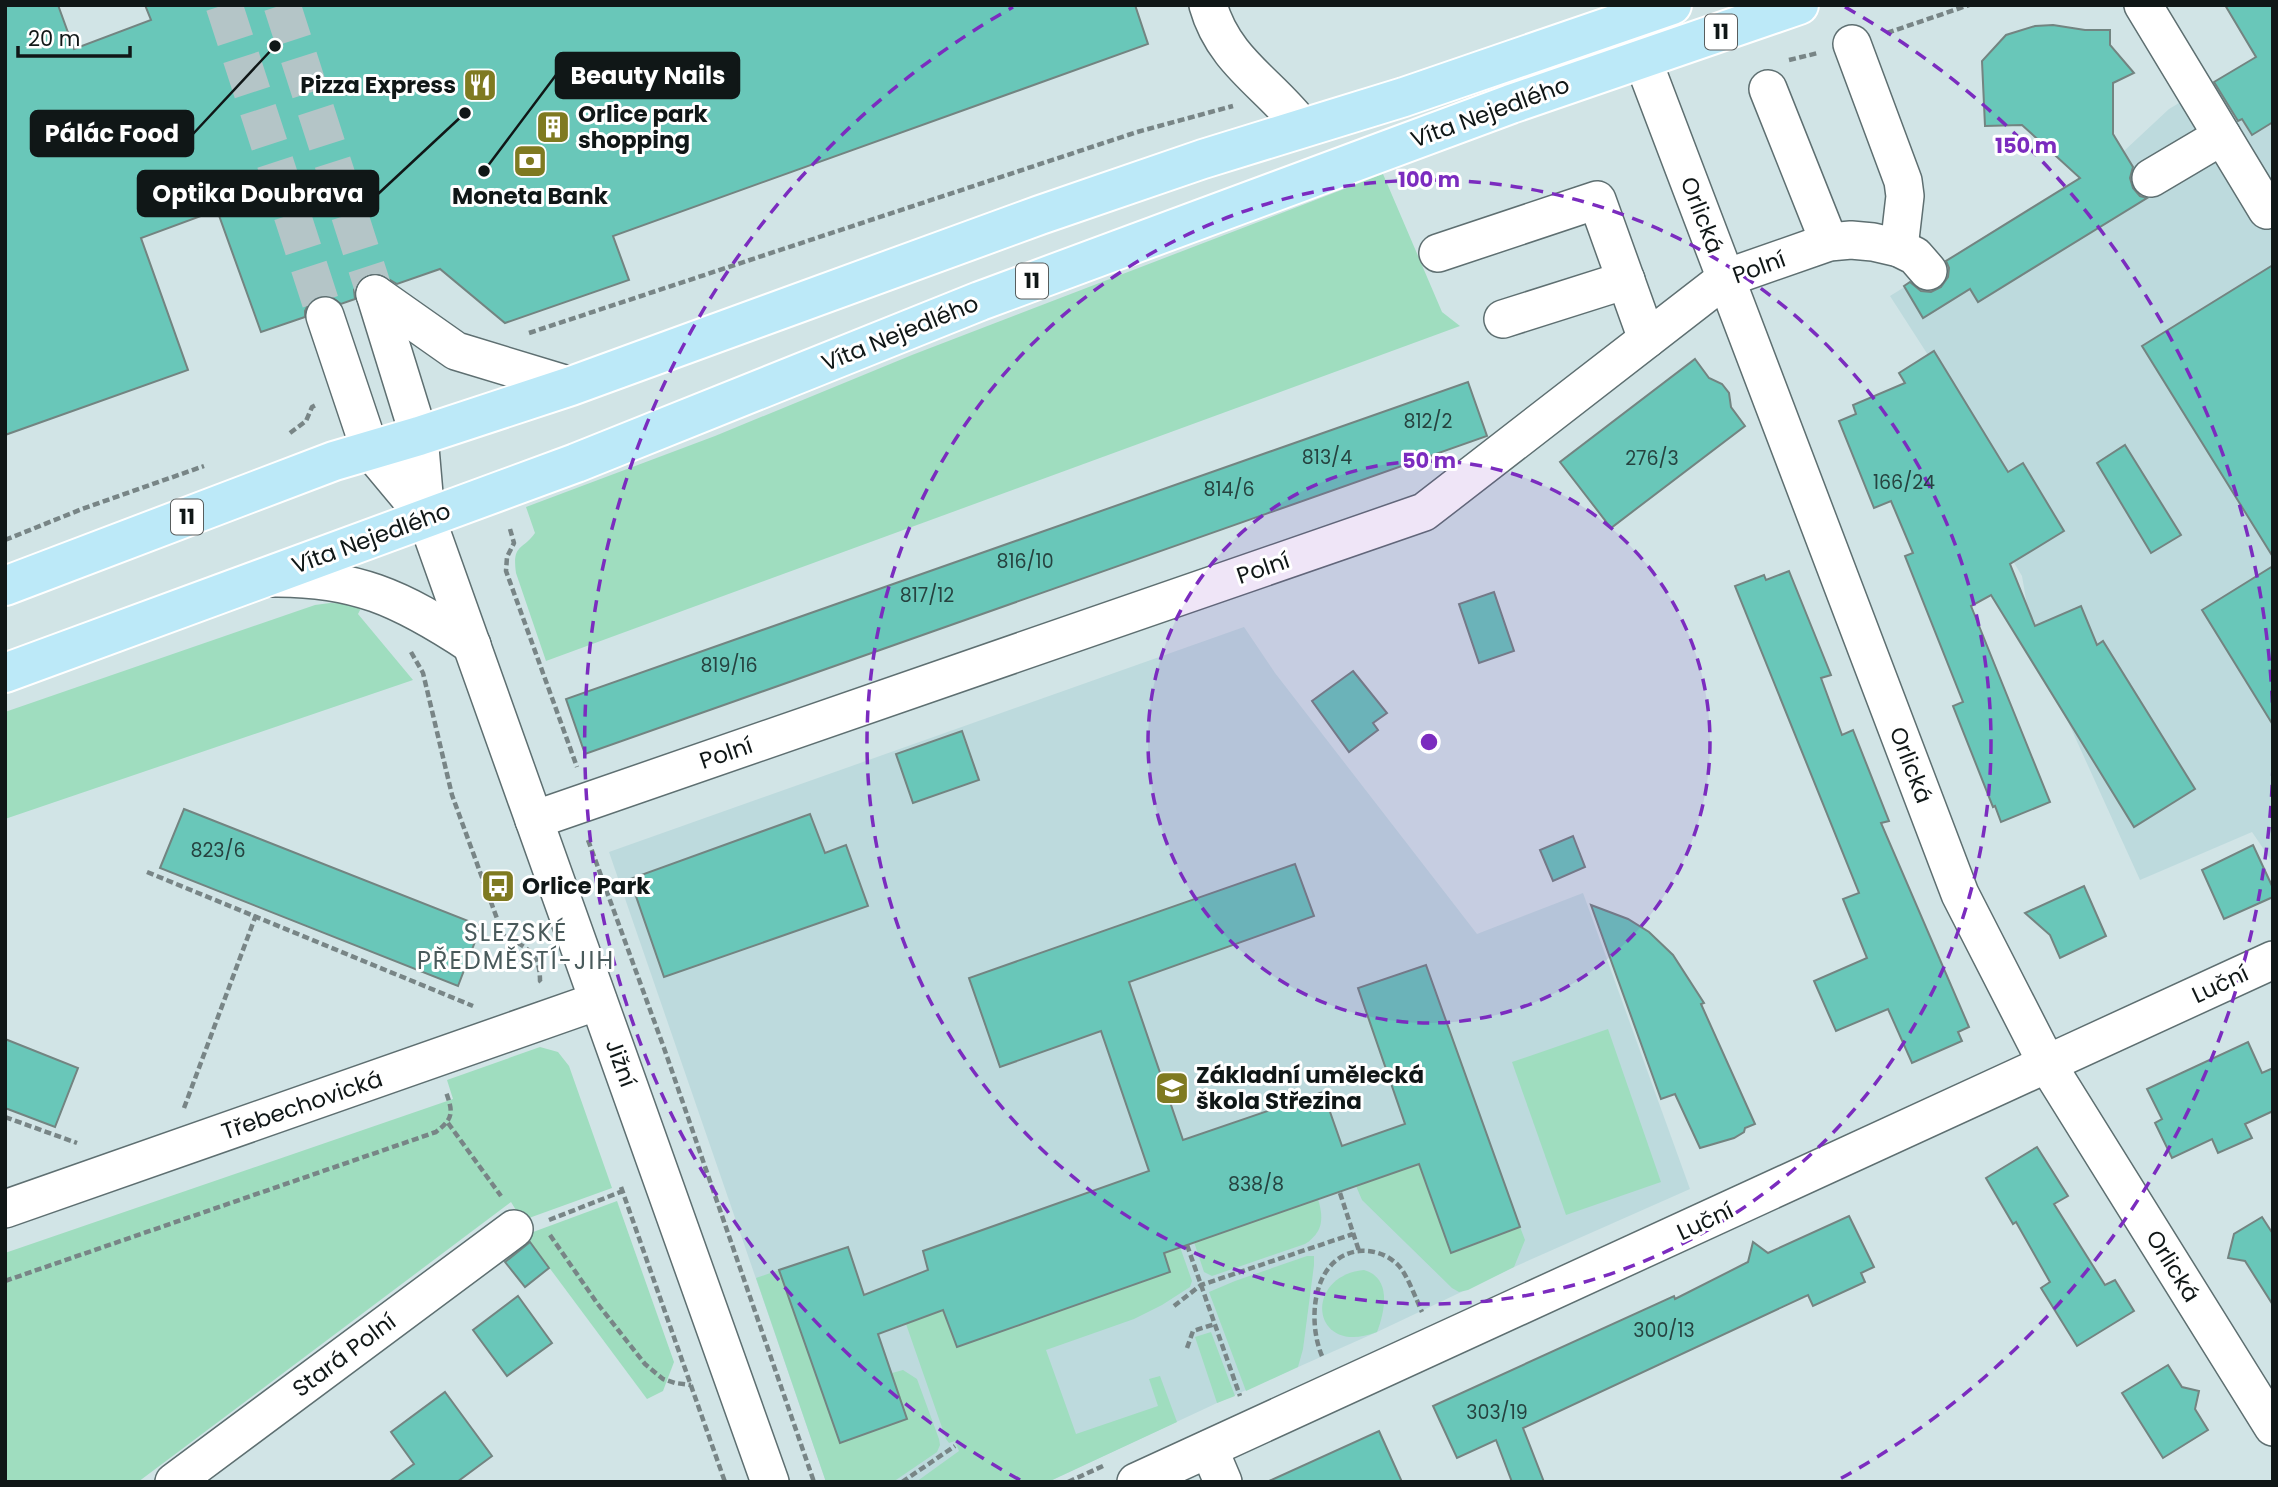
<svg xmlns="http://www.w3.org/2000/svg" width="2278" height="1487" font-family="Poppins,sans-serif">
<style>
.built{fill:#bddadd}
.green{fill:#9fddbf}
.building{fill:#69c7b9;stroke:#738481;stroke-width:2}
.lines{fill:none;stroke-linecap:round;stroke-linejoin:round}
.minor-tunnel{stroke:#b4c5c7;stroke-width:37;stroke-dasharray:37 18;stroke-linecap:butt}
.minor-casing{stroke:#5e6f71;stroke-width:40}
.major-casing{stroke:#fff;stroke-width:42}
.path{stroke:#788586;stroke-width:4.5;stroke-dasharray:7 3.5;stroke-linecap:butt}
.minor{stroke:#fff;stroke-width:37}
.major{stroke:#bce9f8;stroke-width:38}
.ring{fill:none;stroke:#7b2cbf;stroke-width:3.5;stroke-dasharray:12 9}
.labels{text-anchor:middle;stroke-width:6;stroke-linejoin:round;paint-order:stroke}
.number-label{font-size:19px;fill:#264340}
.shield{fill:#fff;stroke:#585d5d;stroke-width:2}
.shield-label{font-size:21px;font-weight:bold;fill:#101717}
.poi-label{font-size:23px;font-weight:bold;fill:#101717;stroke:#fff;text-anchor:start}
.street-label{font-size:23px;fill:#101717;stroke:#fff}
.neighbourhood-label{font-size:24px;letter-spacing:2px;fill:#495a5b;stroke:#fff}
.centre{fill:#7b2cbf;stroke:#fff;stroke-width:3.5}
.ring-label{font-size:21px;text-anchor:middle;font-weight:bold;fill:#7b2cbf;stroke:#fff;stroke-width:6;stroke-linejoin:round;paint-order:stroke}
.leader{fill:none;stroke:#101717;stroke-width:2.5}
.callout-dot{fill:#101717;stroke:#fff;stroke-width:2.5}
.callout{fill:#101717;stroke:#101717;stroke-width:2.5}
.callout-label{font-size:24px;text-anchor:middle;font-weight:bold;fill:#fff}
</style>
<rect width="100%" height="100%" fill="#d1e4e6"/>
<g class="built">
<path d="M2273 5V863L2252 832 2140 880 2034 647 2022 576 1899 373 1928 355 1890 296 2124 151 2169 109 2256 57Z"/>
<path d="M1244 627 1275 673 1477 934 1583 893 1690 1189 1514 1267 1377 1332 1217 1403 1048 1482H826L609 852Z"/>
</g>
<g class="green">
<path d="M1383 174 1442 312 1460 326 546 661 516 573C512 544 522 551 535 533L526 507 715 436 912 355Z"/>
<path d="M330 603 363 604 358 614 413 680 5 819V712L315 605Z"/>
<path d="M1608 1029 1661 1182 1566 1215 1512 1062Z"/>
<path d="M540 1047 558 1052 569 1066 612 1188 529 1218 519 1215 511 1202 138 1482H5V1253L453 1099 447 1080Z"/>
<path d="M1419 1164 1451 1253 1520 1227 1525 1240 1514 1267 1468 1290 1459 1292 1452 1288 1362 1200 1356 1186Z"/>
<path d="M1318 1199C1324 1219 1323 1232 1305 1244L1212 1276 1204 1272 1194 1242Z"/>
<path d="M617 1201 674 1362 663 1391 647 1399 525 1235Z"/>
<path d="M1180 1247 1192 1281 1190 1287 1162 1305 1134 1319 1046 1350 1076 1434 1158 1406 1149 1379 1160 1376 1177 1422 1048 1482H916L959 1451 955 1441 949 1443 946 1439 906 1324 943 1310 957 1347 1170 1272 1164 1253Z"/>
<path d="M1307 1256H1314V1265L1303 1349 1298 1367 1246 1391 1209 1292 1235 1281Z"/>
<path d="M779 1270 840 1443 907 1419 892 1373 903 1370 917 1379 939 1439 940 1445 937 1452 893 1482H826L756 1278Z"/>
<path d="M1364 1270C1392 1278 1385 1311 1377 1332 1311 1358 1302 1276 1364 1270Z"/>
<path d="M1211 1332 1235 1396 1217 1403 1195 1337Z"/>
</g>
<g class="building">
<path d="M5 5H58L74 49 151 20 145 5H1135L1148 44 613 236 629 280 505 323 440 269 397 284 380 274H368L358 283 354 290 355 299 341 304 330 296H318L309 303 305 311V317L261 332 217 210 141 238 188 370 5 435Z"/>
<path d="M2225 5H2273V122L2252 135 2242 119 2238 121 2214 82 2256 57Z"/>
<path d="M2053 25 2085 30H2110V45L2134 73 2113 83V134L2133 167 2130 178 2133 188 2140 196 2147 198 1978 302 1970 289 1923 318 1904 286 1910 282 1921 291 1931 292 1941 287 1948 277 1949 268 1946 261 2080 178 2022 125 1985 126 1982 61 2006 35 2035 26Z"/>
<path d="M2273 265V557L2142 346Z"/>
<path d="M1934 351 2008 472 2023 463 2064 531 2010 564 2035 626 2081 606 2097 645 2103 641 2195 789 2134 827 1991 595 1971 606 2050 802 2001 822 1995 806 1993 807 1953 706 1963 702 1905 556 1913 553 1891 501 1874 508 1839 421 1856 414 1853 405 1905 383 1899 373Z"/>
<path d="M1695 359 1709 378 1722 384 1729 393 1731 407 1745 426 1611 528 1560 462Z"/>
<path d="M1468 382 1487 436 585 754 566 699Z"/>
<path d="M2125 445 2181 535 2151 553 2097 463Z"/>
<path d="M2273 566V725L2202 610Z"/>
<path d="M1789 571 1831 675 1821 678 1842 735 1853 730 1889 821 1881 823 1969 1027 1958 1032 1962 1041 1912 1063 1888 1009 1836 1031 1814 981 1867 958 1843 899 1859 893 1735 586 1764 575 1766 580Z"/>
<path d="M1494 592 1514 651 1479 663 1459 604Z"/>
<path d="M1353 671 1387 713 1373 723 1378 730 1349 752 1312 701Z"/>
<path d="M962 731 979 780 913 803 896 754Z"/>
<path d="M184 809 481 926 458 986 160 868Z"/>
<path d="M810 814 825 853 846 845 868 906 664 977 630 879Z"/>
<path d="M1573 836 1585 867 1553 881 1540 850Z"/>
<path d="M2253 845 2273 888V897L2224 919 2202 870Z"/>
<path d="M1295 864 1314 916 1129 982 1183 1140 1323 1092 1342 1146 1405 1124 1358 988 1426 965 1520 1227 1451 1253 1419 1164 1164 1253 1170 1272 957 1347 943 1310 878 1334 907 1419 840 1443 779 1270 848 1247 864 1295 928 1270 923 1251 1149 1171 1101 1031 1000 1067 969 978Z"/>
<path d="M2084 886 2106 936 2060 958 2050 935 2025 913Z"/>
<path d="M1591 905 1628 919 1649 932 1673 955 1704 1003 1701 1004 1755 1124 1745 1128 1744 1132 1734 1138 1700 1148 1675 1094 1661 1099Z"/>
<path d="M5 1039 78 1068 55 1127 5 1108Z"/>
<path d="M2248 1042 2262 1073 2273 1068V1111L2245 1124 2252 1138 2218 1153 2212 1139 2172 1158 2155 1123 2162 1119 2147 1089Z"/>
<path d="M2037 1147 2068 1196 2054 1204 2105 1285 2115 1280 2134 1311 2077 1346 2041 1288 2050 1282 2016 1222 2013 1224 1986 1178Z"/>
<path d="M1849 1216 1874 1267 1861 1273 1865 1282 1813 1306 1808 1295 1523 1428 1544 1482H1512L1496 1440 1457 1458 1433 1406 1674 1296 1675 1299 1748 1262 1753 1242 1768 1253Z"/>
<path d="M2262 1217 2273 1234V1305L2245 1261 2228 1258 2234 1234Z"/>
<path d="M530 1242 549 1268 525 1287 505 1262Z"/>
<path d="M518 1296 552 1343 507 1376 473 1330Z"/>
<path d="M2168 1365 2182 1387 2199 1391 2195 1409 2208 1430 2163 1458 2122 1393Z"/>
<path d="M445 1392 492 1456 457 1482H389L414 1464 391 1432Z"/>
<path d="M1379 1431 1402 1482H1267Z"/>
</g>
<g class="lines">
<g class="minor-tunnel">
<path d="M224 5 325 316"/>
<path d="M282 5 375 294"/>
</g>
<g class="minor-casing">
<g id="minor">
<path d="M1208 5C1224 62 1270 84 1303 128"/>
<path d="M2143 5 2267 210"/>
<path d="M1852 44 1903 181 1905 196 1899 248"/>
<path d="M1642 58 1960 894 2047 1064 2273 1427"/>
<path d="M1768 89 1829 242"/>
<path d="M2151 178 2222 136"/>
<path d="M1438 253 1597 200 1647 339"/>
<path d="M375 294 419 436 426 517 770 1482"/>
<path d="M375 294 456 351 571 386"/>
<path d="M325 316 370 450 426 517"/>
<path d="M1503 319 1626 280"/>
<path d="M268 578C354 576 401 598 472 645"/>
<path d="M534 820 1424 512 1726 278 1829 242 1851 240 1873 242 1899 248 1915 256 1928 271"/>
<path d="M5 1209 598 1001"/>
<path d="M1209 1449 1223 1482"/>
<path d="M174 1482 514 1229"/>
<path d="M1136 1482 2273 960"/>
</g>
</g>
<g class="major-casing">
<g id="major">
<path d="M5 586 334 461 419 436 571 386 1040 215 1203 159 1404 97 1672 5"/>
<path d="M5 673 576 463 980 301 1511 104 1799 5"/>
</g>
</g>
<g class="path">
<path d="M1887 33 1969 5"/>
<path d="M1789 60 1818 53"/>
<path d="M529 333 1137 132 1233 106"/>
<path d="M290 433 306 421 312 407 316 405"/>
<path d="M510 529 514 543 507 557 506 571 577 767"/>
<path d="M5 540 82 509 204 466"/>
<path d="M411 652 423 673 452 795 503 935C526 948 540 951 540 981L541 982"/>
<path d="M588 840 664 1048 814 1482"/>
<path d="M147 872 473 1006"/>
<path d="M184 1108 256 915"/>
<path d="M5 1117 77 1143"/>
<path d="M448 1123 501 1196"/>
<path d="M621 1187 725 1482"/>
<path d="M1340 1193 1359 1251"/>
<path d="M549 1220 623 1191"/>
<path d="M550 1235 597 1303 645 1364 663 1379 675 1383 691 1385"/>
<path d="M1187 1245 1240 1396"/>
<path d="M5 1281 436 1132C454 1118 453 1112 446 1092"/>
<path d="M1174 1306 1201 1285 1353 1234"/>
<path d="M1187 1348 1193 1331 1215 1324"/>
<path d="M1322 1356C1307 1321 1312 1257 1359 1251 1373 1250 1387 1254 1398 1265 1407 1274 1416 1299 1422 1312"/>
<path d="M902 1482 955 1446"/>
<path d="M1068 1482 1103 1466"/>
</g>
<use href="#minor" class="minor"/>
<use href="#major" class="major"/>
</g>
<circle cx="1429" cy="742" r="281" fill="#7b2cbf" fill-opacity=".12"/>
<g class="ring">
<circle cx="1429" cy="742" r="281"/>
<circle cx="1429" cy="742" r="562"/>
<path d="M2273 764A844 844 0 0 1 1838 1480M1020 1480A844 844 0 0 1 1013 7M1845 7A844 844 0 0 1 2273 720"/>
</g>
<defs>
<g id="restaurant-square" transform="scale(1.75)"><rect x="-9" y="-9" width="18" height="18" rx="4" fill="#7f7a21" stroke="#fff"/><path d="M-5-6h1v4h1v-4h1v4h1v-4h1v5L-1.5 .5V6h-2V.5L-5-1ZM5-6V6H3V1.5H1.5Q1.5-4 5-6Z" fill="#fff"/></g>
<g id="building-square" transform="scale(1.75)"><rect x="-9" y="-9" width="18" height="18" rx="4" fill="#7f7a21" stroke="#fff"/><path d="M-4-6H4V6H1V3H-1V6H-4ZM-2.5-4.3h1.7v1.8h-1.7ZM.8-4.3h1.7v1.8H.8ZM-2.5-1h1.7V.8h-1.7ZM.8-1h1.7V.8H.8Z" fill="#fff"/></g>
<g id="bank-square" transform="scale(1.75)"><rect x="-9" y="-9" width="18" height="18" rx="4" fill="#7f7a21" stroke="#fff"/><path d="M-6-4H6V4H-6ZM0-2.3a2.3 2.3 0 1 0 0 4.6a2.3 2.3 0 1 0 0-4.6Z" fill="#fff"/></g>
<g id="bus-square" transform="scale(1.75)"><rect x="-9" y="-9" width="18" height="18" rx="4" fill="#7f7a21" stroke="#fff"/><path d="M-5-6H5V4H4V6H2V4H-2V6H-4V4H-5ZM-3.5-4V0h7V-4ZM-3.5 1.2v1.5H-2V1.2ZM2 1.2v1.5H3.5V1.2Z" fill="#fff"/></g>
<g id="school-square" transform="scale(1.75)"><rect x="-9" y="-9" width="18" height="18" rx="4" fill="#7f7a21" stroke="#fff"/><path d="M0-5L7-2L0 1L-7-2ZM-4 1L0 2.5L4 1V4Q0 6-4 4Z" fill="#fff"/></g>
</defs>
<g fill-rule="evenodd">
<use href="#restaurant-square" x="480" y="85"/>
<use href="#building-square" x="553" y="127"/>
<use href="#bank-square" x="530" y="161"/>
<use href="#bus-square" x="498" y="886"/>
<use href="#school-square" x="1172" y="1088"/>
</g>
<g class="labels">
<g class="number-label">
<text x="1428" y="428">812/2</text>
<text x="1327" y="464">813/4</text>
<text x="1652" y="465">276/3</text>
<text x="1904" y="489">166/24</text>
<text x="1229" y="496">814/6</text>
<text x="1025" y="568">816/10</text>
<text x="927" y="602">817/12</text>
<text x="729" y="672">819/16</text>
<text x="218" y="857">823/6</text>
<text x="1256" y="1191">838/8</text>
<text x="1664" y="1337">300/13</text>
<text x="1497" y="1419">303/19</text>
</g>
<g class="shield">
<rect x="1705" y="14.5" width="32" height="35" rx="5"/>
<rect x="1016" y="263.5" width="32" height="35" rx="5"/>
<rect x="171" y="499.5" width="32" height="35" rx="5"/>
</g>
<g class="shield-label">
<text x="1721" y="39">11</text>
<text x="1032" y="288">11</text>
<text x="187" y="524">11</text>
</g>
<g class="poi-label">
<text x="456" y="93" text-anchor="end">Pizza Express</text>
<text x="578" y="122">Orlice park<tspan x="578" dy="26">shopping</tspan></text>
<text x="530" y="204" text-anchor="middle">Moneta Bank</text>
<text x="522" y="894">Orlice Park</text>
<text x="1196" y="1083">Základní umělecká<tspan x="1196" dy="26">škola Střezina</tspan></text>
</g>
<g class="street-label">
<text transform="translate(1490 112) rotate(-20)" y="8">Víta Nejedlého</text>
<text transform="translate(1702 215) rotate(69)" y="8">Orlická</text>
<text transform="translate(1759 267) rotate(-20)" y="8">Polní</text>
<text transform="translate(900 333) rotate(-22)" y="8">Víta Nejedlého</text>
<text transform="translate(371 538) rotate(-20)" y="8">Víta Nejedlého</text>
<text transform="translate(1263 568) rotate(-19)" y="8">Polní</text>
<text transform="translate(726 753) rotate(-19)" y="8">Polní</text>
<text transform="translate(1911 765) rotate(69)" y="8">Orlická</text>
<text transform="translate(2220 984) rotate(-25)" y="8">Luční</text>
<text transform="translate(621 1063) rotate(70)" y="8">Jižní</text>
<text transform="translate(302 1105) rotate(-19)" y="8">Třebechovická</text>
<text transform="translate(1705 1221) rotate(-25)" y="8">Luční</text>
<text transform="translate(2173 1266) rotate(58)" y="8">Orlická</text>
<text transform="translate(344 1355) rotate(-37)" y="8">Stará Polní</text>
</g>
<g class="neighbourhood-label">
<text x="516" y="941">SLEZSKÉ<tspan x="516" dy="28">PŘEDMĚSTÍ-JIH</tspan></text>
</g>
</g>
<circle cx="1429" cy="742" r="10" class="centre"/>
<g class="ring-label">
<text x="2026" y="153">150 m</text>
<text x="1429" y="187">100 m</text>
<text x="1429" y="468">50 m</text>
</g>
<path class="leader" d="M484 171L556 75M275 46L193 134M465 113L378 194"/>
<g class="callout-dot">
<circle cx="484" cy="171" r="7"/>
<circle cx="275" cy="46" r="7"/>
<circle cx="465" cy="113" r="7"/>
</g>
<g class="callout">
<rect x="556" y="53" width="183" height="45" rx="7"/>
<rect x="31" y="111" width="162" height="45" rx="7"/>
<rect x="138" y="171" width="240" height="45" rx="7"/>
</g>
<g class="callout-label">
<text x="648" y="84">Beauty Nails</text>
<text x="112" y="142">Pálác Food</text>
<text x="258" y="202">Optika Doubrava</text>
</g>
<rect width="2278" height="1487" fill="none" stroke="#101717" stroke-width="14"/>
<path d="M18 46v10h112v-10" fill="none" stroke="#101717" stroke-width="3.5"/>
<text x="28" y="46" font-size="21" fill="#101717" stroke="#ffffff" stroke-width="5" paint-order="stroke">20 m</text>
</svg>
